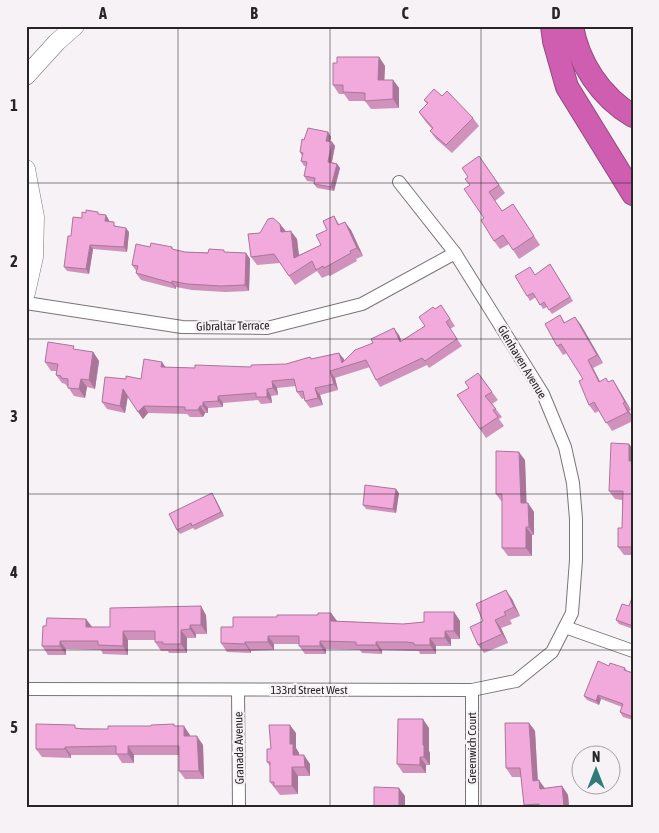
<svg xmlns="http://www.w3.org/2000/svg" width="659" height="833" font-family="'Asap Condensed',sans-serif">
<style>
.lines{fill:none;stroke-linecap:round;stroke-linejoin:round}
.street-casing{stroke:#797578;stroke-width:14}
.secondary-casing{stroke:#797578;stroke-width:19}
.highway-casing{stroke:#944980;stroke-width:24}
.street{stroke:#fff;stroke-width:12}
.secondary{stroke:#fff;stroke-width:18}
.highway{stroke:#cf5db0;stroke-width:22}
.wall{fill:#d091bc}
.shaded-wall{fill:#a97699}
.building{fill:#f2a9db;stroke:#a97699}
.grid{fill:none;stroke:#272526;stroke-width:1;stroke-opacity:0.55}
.labels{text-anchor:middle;stroke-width:4.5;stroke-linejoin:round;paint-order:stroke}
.street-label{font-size:12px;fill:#272526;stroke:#f7f2f5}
.neatline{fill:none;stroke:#272526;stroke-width:2}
.grid-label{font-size:16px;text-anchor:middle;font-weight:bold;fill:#272526}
</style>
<rect width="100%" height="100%" fill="#f7f2f5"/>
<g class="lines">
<g class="street-casing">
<g id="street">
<path d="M26 303 182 327 267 328 362 304 455 253"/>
<path d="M565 627 633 651"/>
<path d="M26 689 472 690 516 681 552 652 572 613 576 560V519L573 483 565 447 543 394 455 253 399 182"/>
<path d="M238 690 239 807"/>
<path d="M472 807V690"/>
</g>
</g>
<g class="secondary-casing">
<g id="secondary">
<path d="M26 76 57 42 75 26"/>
<path d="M26 169 35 217 34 257 26 293"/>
</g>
</g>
<g class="highway-casing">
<g id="highway">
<path d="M552 26 554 41 567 87 633 194"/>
<path d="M572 26C578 63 601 97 633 116"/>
</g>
</g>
<use href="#street" class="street"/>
<use href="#secondary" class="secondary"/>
<use href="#highway" class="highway"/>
</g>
<g class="wall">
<path d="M379 57 385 66 384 80H393L399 88V108L371 109 365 101H349L344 94H339L333 85 337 63Z"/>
<path d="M442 96 473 118 479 126 452 153 436 139 430 131 432 129 425 121 419 112 427 104 424 100Z"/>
<path d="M328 132 331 137 330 142H332L335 146 332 162 337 164 340 168 334 191 317 188 314 184 315 182 307 181 304 176 306 166H304L301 161 302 156 300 152 304 140Z"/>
<path d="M479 156 505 193 495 201 502 211 513 204 540 245 519 259 509 244 500 249 494 241 470 185 468 177Z"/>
<path d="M100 215 109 220V222L117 227 129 232 127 252 93 249 89 274 67 271 64 267 82 218Z"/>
<path d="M334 216 339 224 351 230 363 256 356 259 357 261 330 276 329 275 322 278 317 271 295 285 280 263 257 265 251 257 260 233 280 224 286 231 297 239 299 255 321 245Z"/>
<path d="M150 247 185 252 246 253 250 259 249 291 225 292 192 290 176 287V289L141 280 136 273 137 272 132 265Z"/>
<path d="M550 264 573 301 552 314 547 307 543 309 536 297 530 301 527 296 535 275Z"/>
<path d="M441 305 455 326 450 329 462 346 429 368 427 365 380 387 376 380 370 367 335 378 338 390 320 395 323 405 310 408 305 401V398L302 399 297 392 296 386 277 388 278 395 271 396 272 403 261 404 258 400 223 403V407L208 408V413H205L203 417H190L187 414 148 413 143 419 128 396 125 413 107 409 102 402 126 379H141L166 367 195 368 251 367 286 364 310 357 312 359 339 353 344 361 399 335 401 341 425 326 435 309Z"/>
<path d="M560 315 565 323 575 317 581 325 603 363 593 368 600 382H608L613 380 631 410 629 411 633 418V421L612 431 599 411 595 413 589 405 583 379 567 353 563 355 557 346Z"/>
<path d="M76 350 93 352 99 361 95 389 87 387 85 398 74 396 68 387 65 384 62 383 56 375V371H51L45 362Z"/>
<path d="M478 373 498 400 492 404 502 417 499 419 504 426 486 438 457 395 469 388Z"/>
<path d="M633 449V555H624L618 547 622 528V500L615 499 609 491Z"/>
<path d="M525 460 526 503H528L534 512V535H532V556H508L502 548V502L496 494Z"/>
<path d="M399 493 396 513 366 509 363 505Z"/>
<path d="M215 498 224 516 195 530 193 528 180 534 177 530Z"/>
<path d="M633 595V629L619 624 616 620 629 606Z"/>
<path d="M512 599 520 616 510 620 512 624 501 628 508 643 484 653 478 645 483 621Z"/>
<path d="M454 612 460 621V639H451V646H436V654H420L419 651H412L382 650V654L362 653 360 650 326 649V654H305L299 646V644H274V650L251 651V653L227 652 221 643 233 627 277 617 318 615 331 613 337 621 403 624 424 622Z"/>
<path d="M206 615 207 634H196V638H187V653H169L168 651H161L155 642V640H128V655L103 654 101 650 66 649V655H48L42 646 46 626 86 619 92 627H110Z"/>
<path d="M609 666 625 668 627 671 633 673V720L623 717 620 712 622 707 601 699 599 705 587 700 584 696Z"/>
<path d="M529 723 535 731 538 780 545 788 562 786 568 795 569 807H525L524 805 521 777H512L506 768Z"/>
<path d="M176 726 190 735V736L203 745 204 779H185L179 771V755H134V763H122L117 755H71V758L42 757 36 749 77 728 108 729Z"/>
<path d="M429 728V751L430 753V765H426V773H403L397 764Z"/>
<path d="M296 733V748L299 753V755L310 764V776H298V794L280 795 270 782V766L267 762 271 749Z"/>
</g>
<g class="shaded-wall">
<path d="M379 57 385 66 384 88 378 80Z"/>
<path d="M393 80 399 88V108L393 99Z"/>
<path d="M328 132 331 137 329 145 326 141Z"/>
<path d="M332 142 335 146 331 166 328 162Z"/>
<path d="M337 164 340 168 334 191 331 187Z"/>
<path d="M106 215 109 220 108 226 105 221Z"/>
<path d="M345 222 351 230 363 256 357 248Z"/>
<path d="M280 224 286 232H281Z"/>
<path d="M126 228 129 232 127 252 124 247Z"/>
<path d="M291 231 297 239 300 266 294 258Z"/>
<path d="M90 245 93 249 89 274 86 269Z"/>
<path d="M246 253 250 259 249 291 245 285Z"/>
<path d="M172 281 176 287V289L172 283Z"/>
<path d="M575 317 581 325 603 363 597 355Z"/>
<path d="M394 328 399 335 405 349 400 342Z"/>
<path d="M93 352 99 361 95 389 89 380Z"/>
<path d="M339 353 344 359 346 366 342 363Z"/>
<path d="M588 360 593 368 605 391 599 382Z"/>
<path d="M162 362 167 369 161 367Z"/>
<path d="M330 371 335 378 338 390 334 384Z"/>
<path d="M81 379 87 387 85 398 79 389Z"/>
<path d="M613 380 618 388 631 410 625 402Z"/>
<path d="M272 381 277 388 278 395 273 388Z"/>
<path d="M315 388 320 395 323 405 318 398Z"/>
<path d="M123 389 128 395 125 413 120 406Z"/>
<path d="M267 389 271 396 272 403 267 397Z"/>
<path d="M218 396 223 403V407L218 401Z"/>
<path d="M203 402 208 408V413L203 406Z"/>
<path d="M623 403 629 411 633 418 628 412Z"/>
<path d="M144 406 148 413 143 419 138 412Z"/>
<path d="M200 406 205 413 203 417 198 410Z"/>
<path d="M629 444 633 449V467L629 461Z"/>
<path d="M519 452 525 460 527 512 521 503Z"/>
<path d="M396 489 399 493 396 513 393 509Z"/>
<path d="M212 493 215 498 224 516 221 512Z"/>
<path d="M528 503 534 512V535L529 527Z"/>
<path d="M526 527 532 535V556L526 548Z"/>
<path d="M506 590 512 599 520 616 514 607Z"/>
<path d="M201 606 206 615 207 634 201 625Z"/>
<path d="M454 612 460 621V639L454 631Z"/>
<path d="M331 613 337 621V630L331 621Z"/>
<path d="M86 619 92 627H86Z"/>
<path d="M495 620 501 628 508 643 502 634Z"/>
<path d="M190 625 196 634V638L190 629Z"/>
<path d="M181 630 187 638V653L181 644Z"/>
<path d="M123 631 128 640V655L123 646Z"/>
<path d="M445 631 451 639V646L445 638Z"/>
<path d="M268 636 274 644V650L268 642Z"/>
<path d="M430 638 436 646V654L430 645Z"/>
<path d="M60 641 66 649V655L60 646Z"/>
<path d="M320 641 326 649V654L320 646Z"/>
<path d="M245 642 251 651V653L245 644Z"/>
<path d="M376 642 382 650V654L376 645Z"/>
<path d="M598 695 601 699 599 705 596 701Z"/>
<path d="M423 719 429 728V751L430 753V765L424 757 423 745Z"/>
<path d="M529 723 535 731 538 789 533 781Z"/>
<path d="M290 725 296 733V748L299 753V764L293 755 290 744Z"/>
<path d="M184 726 190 735V745L184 736Z"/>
<path d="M197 736 203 745 204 779 199 771Z"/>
<path d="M128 746 134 755V763L128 754Z"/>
<path d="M65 747 71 755V758L65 749Z"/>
<path d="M304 755 310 764V776L305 767Z"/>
<path d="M420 757 426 765V773L420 765Z"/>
<path d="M292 767 298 776V794L292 786Z"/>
<path d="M539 780 545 789H540Z"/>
<path d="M562 786 568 795 569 807H564Z"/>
<path d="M399 788 405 796V807H399Z"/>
</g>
<g class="building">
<path d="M337 57H379L378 80H393V99L365 101V93L343 92V85H333V63H337Z"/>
<path d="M434 89 442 96 447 91 473 118 446 145 430 131 433 128 419 112 428 103 424 100Z"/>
<path d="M308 128 328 132 326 141 332 142 328 162 337 164 331 187 314 184 315 178 304 176 307 162 301 161 303 153 300 152 302 139 304 140Z"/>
<path d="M479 156 499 185 489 192 502 211 513 204 534 236 513 250 503 235 494 241 481 220 484 218 464 189 470 185 465 179 468 177 462 168Z"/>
<path d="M86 210 98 212V214L106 215 105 221 114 222V226L126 228 124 247 90 245 86 269 64 267 68 236H71L73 217 82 218V212L86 213Z"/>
<path d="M334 216 338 225 345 222 357 248 350 251 351 253 324 268 323 266 316 270 312 261 289 276 274 254 251 257 248 234 260 233 268 219 273 218 280 224 281 232 291 231 294 258 321 245 316 235 327 230 323 221Z"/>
<path d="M151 243 172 247V249L185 252 208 253 209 249 224 250V252L246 253 245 285 221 286 187 284 172 281V283L136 273 138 266 132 265 136 244 150 247Z"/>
<path d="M550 264 570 297 549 310 544 302 540 305 533 293 527 296 515 276 530 267 535 275Z"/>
<path d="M441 305 450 319 446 322 457 339 425 361 422 358 376 380 366 360 330 371 334 384 315 388 318 398 305 401 303 391 297 392 294 379 272 381 273 388 267 389V397H256V393L218 396V401L203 402V406H200L198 410H185V407L144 406 138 412 123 389 120 406 102 402 105 377 126 379V376L141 379 144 359 162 362 161 367 195 368V365L251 367V365L286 364 310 357 311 359 339 353 342 363 355 350 373 343 371 339 394 328 400 342 425 326 419 317 433 307 435 309Z"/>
<path d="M560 315 564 323 575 317 597 355 588 360 599 382 606 378 608 382 613 380 625 402 623 403 628 412 606 423 594 402 589 405 579 381 583 379 561 344 557 346 545 324Z"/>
<path d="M48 342 74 346 73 349 93 352 89 380 81 379 79 389 68 388V379L61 378V376L56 375 58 364 45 362Z"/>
<path d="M478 373 492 392 485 396 496 409 493 410 498 417 480 429 457 395 469 388 465 382Z"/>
<path d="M611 443 629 444V461H633V547H618V528H622L623 491H609Z"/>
<path d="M496 451 519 452 521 503H528L529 527H526V548H502V494H496Z"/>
<path d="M365 485 396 489 393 509 363 505Z"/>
<path d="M212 493 221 512 192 526 191 523 177 530 169 514Z"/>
<path d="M506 590 514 607 504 612 506 615 495 620 502 634 478 645 470 627 483 621 476 604Z"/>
<path d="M633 595V626L616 620 622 604 629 606Z"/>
<path d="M201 606V625H190V629L181 630V644H163V642H155V631H123V646L98 645V641H60V646H42L43 626H46L47 618 86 619V627H110V608Z"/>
<path d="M424 612H454V631H445V638H430V645H414V643L406 642H376V645H356V642L320 641V646H299V636H268V642H245V644L221 643V627H233V617H277V615H318V613H331V621L403 624 424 622Z"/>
<path d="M598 661 609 666 610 663 625 668 624 670 633 673V717L620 712 623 704 598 695 596 701 584 696Z"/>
<path d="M398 719H423V745H424V757H420V765L397 764Z"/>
<path d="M505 723H529L533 781 539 780 540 789 562 786 564 807H540L539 804 524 805 520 768H506Z"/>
<path d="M36 724 75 725V728L83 729H108V726H151V725L174 724V726H184V736H197L199 771H179V746H128V754H116V746L65 747V749H36Z"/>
<path d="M269 725H290V744H293V755H304L305 767H292V786H274V782H270V762H267V749H271Z"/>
<path d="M374 787 399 788V807H374Z"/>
</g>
<path class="grid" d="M178 26V807M330 26V807M481 26V807M26 183H633M26 339H633M26 494H633M26 650H633"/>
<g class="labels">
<g class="street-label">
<text transform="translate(233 326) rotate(-1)" y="4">Gibraltar Terrace</text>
<text transform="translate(522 362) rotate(59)" y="4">Glenhaven Avenue</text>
<text x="309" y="694">133rd Street West</text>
<text transform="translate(239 748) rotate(-91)" y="4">Granada Avenue</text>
<text transform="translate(472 748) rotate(-90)" y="4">Greenwich Court</text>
</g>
</g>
<rect width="659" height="833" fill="none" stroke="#f7f2f5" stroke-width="55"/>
<g transform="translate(596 770)"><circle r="24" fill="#f7f2f5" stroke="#a4a0a2"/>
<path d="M0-4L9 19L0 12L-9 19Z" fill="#327b78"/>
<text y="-8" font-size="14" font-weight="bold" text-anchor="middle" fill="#272526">N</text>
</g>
<rect x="28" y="28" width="604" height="778" class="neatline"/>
<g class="grid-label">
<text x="103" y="19">A</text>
<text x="254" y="19">B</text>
<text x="405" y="19">C</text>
<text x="556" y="19">D</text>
<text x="14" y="111">1</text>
<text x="14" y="267">2</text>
<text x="14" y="422">3</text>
<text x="14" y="578">4</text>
<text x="14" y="733">5</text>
</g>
</svg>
